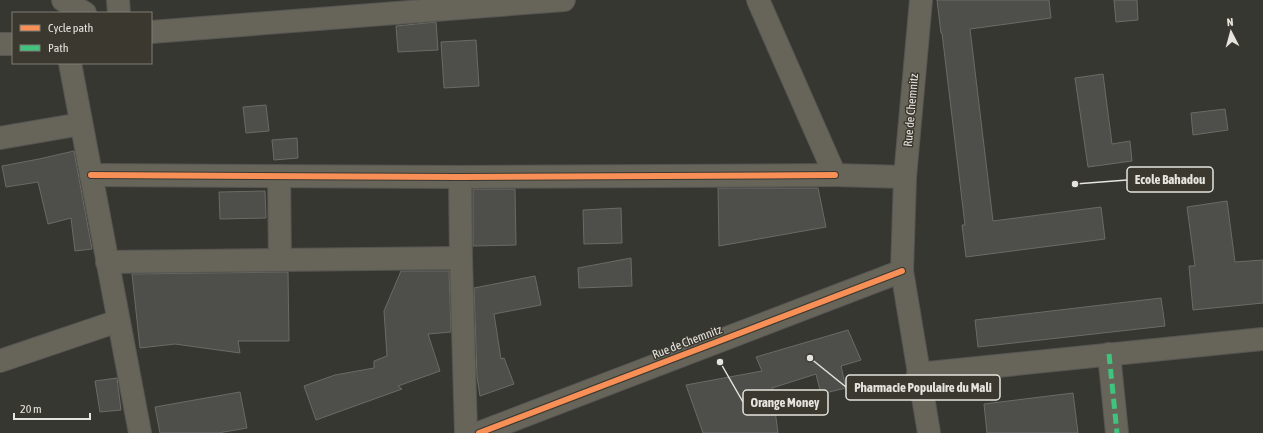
<svg xmlns="http://www.w3.org/2000/svg" width="1263" height="433" font-family="'Asap Condensed',sans-serif">
<style>
.building{fill:#4e4e4a;stroke:#6b6b66}
.lines{fill:none;stroke-linecap:round;stroke-linejoin:round}
.street-casing{stroke:#565552;stroke-width:24}
.street{stroke:#67645a;stroke-width:22}
.quiet{stroke:#40c37c;stroke-width:5;stroke-dasharray:10 5;stroke-linecap:butt}
.cycleway-casing{stroke:#3a382f;stroke-width:8}
.cycleway{stroke:#f78f57;stroke-width:6}
.labels{text-anchor:middle;stroke-width:3;stroke-linejoin:round;paint-order:stroke}
.street-label{font-size:12px;fill:#e5e4de;stroke:#3a382f}
.leader{fill:none;stroke:#e5e4de;stroke-width:1.5}
.callout-dot{fill:#e5e4de;stroke:#3a382f;stroke-width:1.5}
.callout{fill:#3a382f;stroke:#e5e4de;stroke-width:1.5}
.callout-label{font-size:13px;text-anchor:middle;font-weight:bold;fill:#e5e4de}
</style>
<rect width="100%" height="100%" fill="#373732"/>
<g class="building">
<path d="M937 0H1049L1051 18 970 29 993 221 1101 207 1105 239 966 257 962 225H965L942 33H941Z"/>
<path d="M1114 0H1137L1138 20 1116 22Z"/>
<path d="M436 22 438 50 398 52 396 26Z"/>
<path d="M476 40 479 86 444 88 441 42Z"/>
<path d="M1103 74 1112 144 1130 141 1132 161 1088 167 1075 78Z"/>
<path d="M266 105 269 131 246 133 243 107Z"/>
<path d="M1225 109 1228 130 1193 135 1191 113Z"/>
<path d="M297 138 298 158 274 160 272 140Z"/>
<path d="M74 151 92 249 75 251 71 218 48 224 38 182 6 187 2 166 39 159Z"/>
<path d="M718 188H818L826 227 719 246Z"/>
<path d="M473 189H515L516 245 473 246Z"/>
<path d="M265 191 266 218 220 219 219 192Z"/>
<path d="M1227 201 1235 262 1263 260V303L1193 310 1189 266H1195L1187 207Z"/>
<path d="M621 208 622 243 584 244 583 210Z"/>
<path d="M631 258 632 286 579 288 578 268Z"/>
<path d="M401 271H449L451 332 428 334 440 371 398 386 402 389 316 420 304 386 335 375 374 368V361L387 356 384 311Z"/>
<path d="M288 272 289 341H238L240 353 175 344 140 348 132 274Z"/>
<path d="M535 276 541 305 494 314 501 359 504 358 514 384 480 396 477 377 474 288Z"/>
<path d="M1161 298 1165 326 978 347 975 320Z"/>
<path d="M848 330 861 360 841 366 846 388 821 394 816 374 772 388 778 433H703L686 385 762 371 756 357Z"/>
<path d="M117 378 121 410 100 412 95 381Z"/>
<path d="M240 392 247 428 218 433H160L155 407Z"/>
<path d="M1073 393 1078 433H987L984 404Z"/>
</g>
<g class="lines">
<g class="street-casing">
<g id="street">
<path d="M63 0 85 13"/>
<path d="M118 0 119 13"/>
<path d="M758 0 835 175 905 177"/>
<path d="M921 0 905 177 902 271 929 433"/>
<path d="M151 32 564 0"/>
<path d="M0 44H13"/>
<path d="M70 63 140 433"/>
<path d="M0 138 81 124"/>
<path d="M91 175 460 177 835 175"/>
<path d="M279 176 280 260"/>
<path d="M460 177 461 258"/>
<path d="M107 262 461 258 466 433"/>
<path d="M1109 354 1117 433"/>
<path d="M0 361 118 321"/>
<path d="M918 374 1263 339"/>
<path d="M479 433 902 271"/>
</g>
</g>
<use href="#street" class="street"/>
<path class="quiet" d="M1109 354 1117 433"/>
<g class="cycleway-casing">
<g id="cycleway">
<path d="M91 175 460 177 835 175"/>
<path d="M479 433 902 271"/>
</g>
</g>
<use href="#cycleway" class="cycleway"/>
</g>
<g class="labels">
<g class="street-label">
<text transform="translate(911 110) rotate(-85)" y="4">Rue de Chemnitz</text>
<text transform="translate(687 342) rotate(-21)" y="4">Rue de Chemnitz</text>
</g>
</g>
<path class="leader" d="M1075 184L1127 180M810 358L846 387M720 362L743 402"/>
<g class="callout-dot">
<circle cx="1075" cy="184" r="4"/>
<circle cx="810" cy="358" r="4"/>
<circle cx="720" cy="362" r="4"/>
</g>
<g class="callout">
<rect x="1127" y="167" width="86" height="25" rx="4"/>
<rect x="846" y="375" width="154" height="25" rx="4"/>
<rect x="743" y="390" width="85" height="25" rx="4"/>
</g>
<g class="callout-label">
<text x="1170" y="184">Ecole Bahadou</text>
<text x="923" y="392">Pharmacie Populaire du Mali</text>
<text x="785" y="407">Orange Money</text>
</g>
<rect x="12" y="12" width="140" height="52" fill="#3a382f" stroke="#7e7d75"/>
<rect x="20" y="25" width="20" height="6" fill="#f78f57" stroke="#7e7d75"/>
<text x="48" y="32" font-size="12" fill="#e5e4de">Cycle path</text>
<rect x="20" y="45" width="20" height="6" fill="#40c37c" stroke="#7e7d75"/>
<text x="48" y="52" font-size="12" fill="#e5e4de">Path</text>
<g transform="translate(1231 32) rotate(354)" stroke="#3a382f" stroke-width="3" paint-order="stroke">
<path d="M0-3L7 15L0 10L-7 15Z" fill="#e5e4de"/>
<text y="-6" font-size="11" font-weight="bold" text-anchor="middle" fill="#e5e4de">N</text>
</g>
<path d="M14 413v6h76v-6" fill="none" stroke="#e5e4de" stroke-width="2"/>
<text x="20" y="413" font-size="12" fill="#e5e4de" stroke="#3a382f" stroke-width="3" paint-order="stroke">20 m</text>
</svg>
